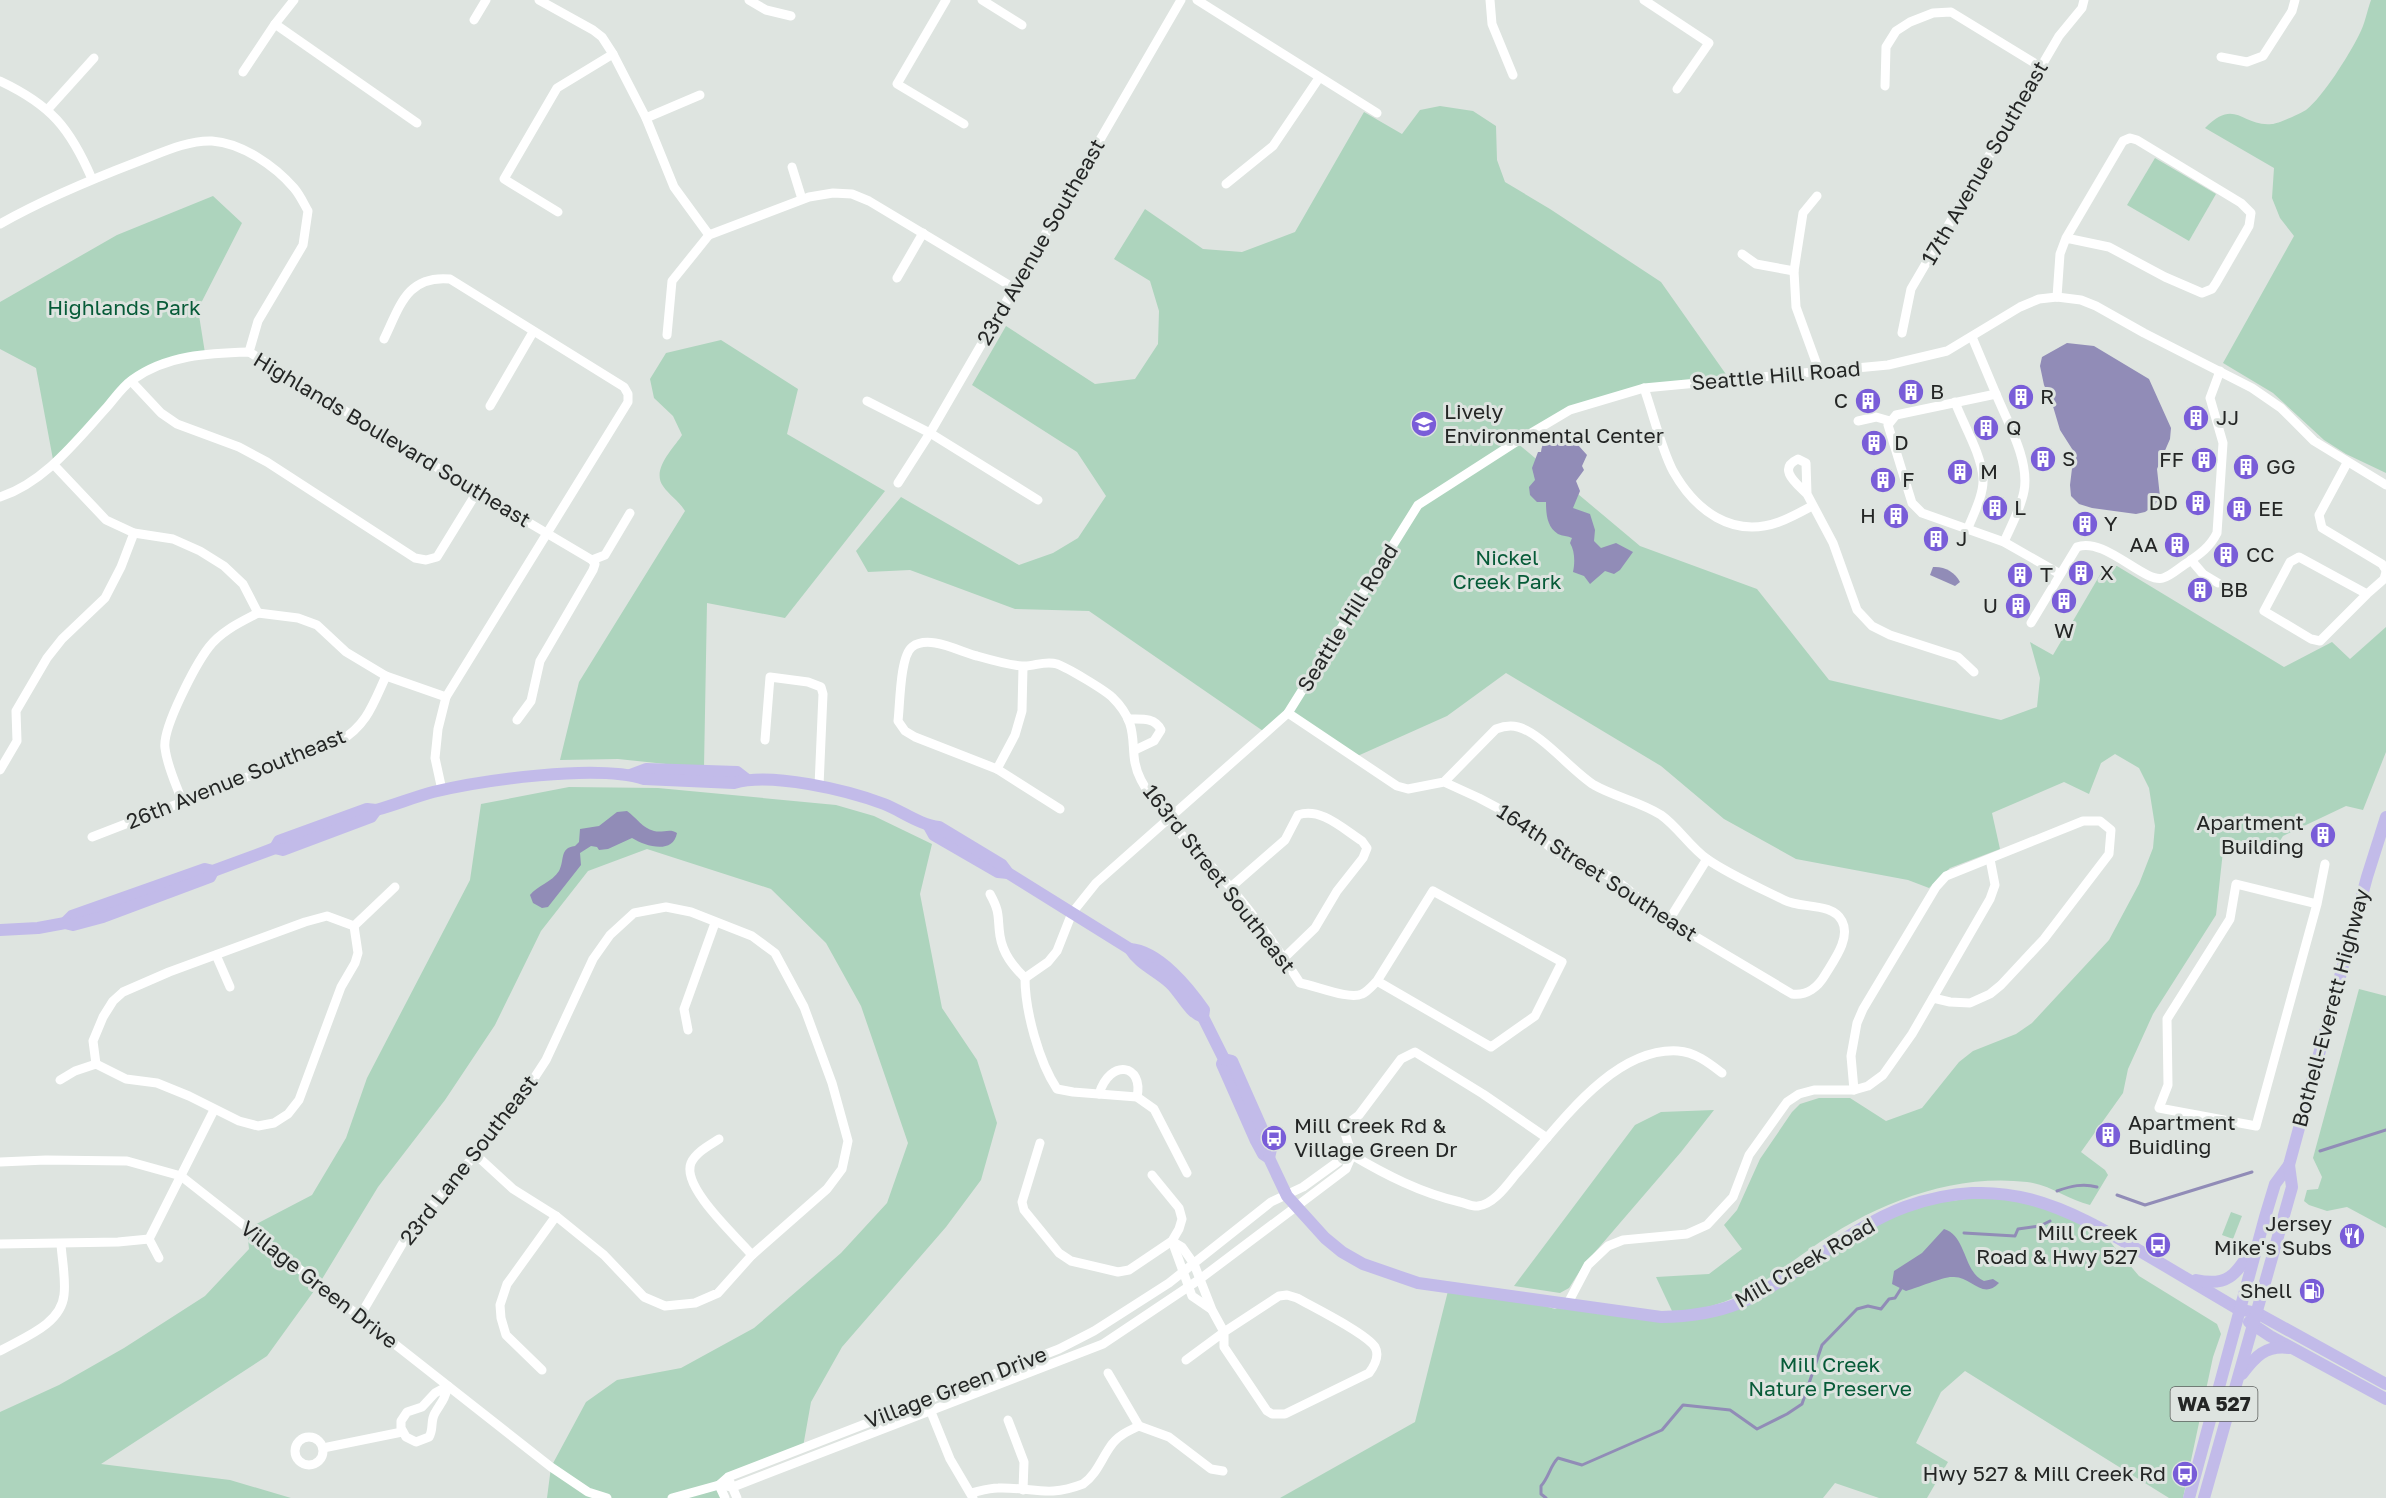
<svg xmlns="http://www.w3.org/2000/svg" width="2386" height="1498" font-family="'Golos Text',sans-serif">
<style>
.green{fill:#add4bd}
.water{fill:#918cb7}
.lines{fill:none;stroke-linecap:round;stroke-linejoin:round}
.stream{stroke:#918cb7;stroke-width:3}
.minor{stroke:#fff;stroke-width:9}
.major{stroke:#c2bbe9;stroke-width:12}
.labels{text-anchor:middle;stroke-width:6;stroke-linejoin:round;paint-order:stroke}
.shield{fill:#dee4e0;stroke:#5c5f5d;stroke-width:1.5}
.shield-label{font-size:20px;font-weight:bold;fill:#242625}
.street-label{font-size:21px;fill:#242625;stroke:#dee4e0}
.park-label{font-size:21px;fill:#075b38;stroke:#dee4e0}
.poi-label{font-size:21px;fill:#242625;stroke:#dee4e0;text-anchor:start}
</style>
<rect width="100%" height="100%" fill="#dee4e0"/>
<g class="green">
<path d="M2371 0H2386V473L2346 454 2324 440 2273 393 2223 363 2294 236 2280 218 2272 198 2274 168 2205 128C2236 97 2241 127 2272 124 2278 124 2301 113 2306 110 2323 97 2349 55 2359 35 2365 24 2367 11 2371 0Z"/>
<path d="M1440 106 1473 111 1496 126 1497 160 1505 182 1550 209 1661 282 1730 380 1644 388 1570 410 1516 442 1640 546 1757 589 1829 680 2001 720 2037 707 2040 678 2030 642 2053 655 2104 568 2117 566 2284 667 2332 642 2350 659 2386 627V752L2363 810 2346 806 2283 836 2278 844 2224 842 2216 915 2153 1014 2128 1069 2123 1093 2081 1152 2105 1170 2108 1175 2090 1205C2068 1200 2051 1185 2027 1182 1950 1173 1872 1205 1810 1249 1765 1280 1731 1311 1672 1311L1656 1277 1709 1274 1742 1249 1724 1225 1737 1210 1760 1159 1792 1112 1800 1104 1819 1098H1850L1886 1121 1922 1108 1959 1062 1973 1051 2016 1034 2032 1023 2109 940 2139 884 2153 848 2155 826 2149 788 2139 768 2115 754 2101 763 2089 794 2064 782 1992 813 2000 849 1950 868 1929 888 1908 880 1796 859 1724 819 1661 766 1506 673 1447 716 1353 758 1288 714 1266 733 1089 611 1015 609 910 570 868 572 856 551 901 497 1019 565 1053 553 1078 538 1106 496 1077 452 972 385 1006 326 1095 384 1135 379 1158 344 1159 311 1150 281 1114 259 1145 209 1203 249 1242 252 1295 232 1364 112 1402 134 1420 110Z"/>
<path d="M2155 158 2216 194 2189 241 2127 205Z"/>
<path d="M213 196 242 223 198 309 205 353 165 363 131 381 54 465 36 368 0 349V302L117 235Z"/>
<path d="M721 340 798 389 787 434 885 491 785 618 707 603 704 768 618 759 560 760 579 682 685 511C679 501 669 495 663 486 651 469 674 448 682 435L673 416 654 398 650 379 666 353Z"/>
<path d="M569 787 658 788 836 805 874 816 932 844 920 894 942 1008 977 1060 997 1123 981 1180 946 1227 842 1347 811 1402 803 1447 728 1477 725 1498H547L551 1467 586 1402 617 1380 681 1368 754 1328 841 1253 887 1203 908 1143 861 1006 826 943 771 889 647 849 588 871 541 931 495 1025 445 1100 378 1187 319 1284 267 1356 101 1464 230 1480 291 1498H0V1412L59 1385 124 1348 205 1296 249 1249 247 1229 312 1195 346 1138 367 1078 470 880 481 804Z"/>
<path d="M2359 989 2386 996V1228L2347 1207 2327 1211 2309 1205 2304 1201 2307 1190 2318 1189 2322 1177 2313 1158Z"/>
<path d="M1714 1110 1681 1152 1583 1266 1569 1288 1560 1293 1514 1286 1635 1125 1661 1112Z"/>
<path d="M2004 1194 2095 1224 2139 1276 2217 1324 2221 1334 2213 1357 2183 1498H2169L1965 1371 1941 1392 1916 1443 1948 1462 1927 1498H1879L1835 1483 1823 1498H1280L1415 1422 1449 1287 1507 1295 1555 1309 1568 1303 1627 1312 1722 1311 1905 1207Z"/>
<path d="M2231 1212 2242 1216 2233 1239 2222 1235Z"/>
</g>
<g class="water">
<path d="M2067 343 2094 346 2149 379 2171 428 2170 439 2157 469 2160 497 2154 506 2145 512 2136 514 2092 508 2079 504 2071 496 2070 485 2074 452 2060 430 2052 403 2044 385 2040 366 2042 357Z"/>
<path d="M1557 434C1567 434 1574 435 1580 443L1578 445 1587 455 1582 466 1584 470 1576 481 1580 491 1573 508 1590 514 1595 530 1594 541 1601 548 1616 543 1633 552 1620 570 1614 574 1605 571 1590 584 1584 576 1573 572C1575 563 1575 551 1570 543L1572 538C1568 536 1562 536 1558 534 1547 527 1546 514 1546 502H1537L1530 495 1529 487 1535 480 1532 468 1538 452H1541C1542 442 1547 437 1557 434Z"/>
<path d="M1933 567C1944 566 1955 572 1960 582L1955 586 1930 575Z"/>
<path d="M627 811C637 818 642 828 654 831 663 833 670 828 677 833 673 855 645 846 632 838L608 849 599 850 597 847 591 846 580 853 581 865 548 907 542 908 533 903 530 895C537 886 552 882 559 871 565 860 559 848 575 846L579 842 580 829 599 826 617 812Z"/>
<path d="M1944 1229C1967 1236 1963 1272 1984 1281L1993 1279 1999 1283C1982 1301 1971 1275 1952 1277 1942 1277 1917 1288 1906 1291L1892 1284 1894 1271 1922 1253Z"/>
</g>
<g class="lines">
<g class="stream">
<path d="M2320 1151 2386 1130"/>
<path d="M2057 1191C2071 1186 2083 1183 2097 1187"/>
<path d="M2117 1195 2145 1205 2252 1172"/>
<path d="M1964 1233 2015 1236 2018 1229 2040 1226 2050 1221"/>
<path d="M1546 1498 1541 1494V1486C1549 1477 1550 1466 1558 1458L1582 1465 1662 1430 1683 1405 1730 1410 1757 1429 1787 1414 1802 1404 1822 1345 1857 1309 1868 1306 1881 1309 1889 1299 1895 1298 1902 1287"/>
</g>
<g class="minor">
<path d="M539 0 593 30 602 37 613 54 646 118 674 187 709 235 809 197 833 193 852 194 869 201 1014 288"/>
<path d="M749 0 766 10 791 16"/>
<path d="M946 0 897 84 964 124"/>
<path d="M982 0 1022 25"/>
<path d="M1197 0 1377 113"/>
<path d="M1490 0 1492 24 1513 75"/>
<path d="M1644 0 1709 43 1677 89"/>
<path d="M474 20 486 0"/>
<path d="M275 24 417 123"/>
<path d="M2221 57 2247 62 2263 56 2292 11 2295 0"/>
<path d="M243 72 275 24 294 0"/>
<path d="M0 81C51 105 70 128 92 179"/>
<path d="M1885 86 1886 47 1896 31 1910 22 1933 13 1951 12 2041 67"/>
<path d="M48 109 94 58"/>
<path d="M646 118 700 95"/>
<path d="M792 167 802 199"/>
<path d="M1226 184 1273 146 1319 78"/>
<path d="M1817 196 1803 213 1794 271 1796 307 1820 373"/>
<path d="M558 212 504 179 557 88 613 54"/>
<path d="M0 224C44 199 90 180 137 162 161 153 187 140 212 141 242 143 275 166 294 188 300 195 304 204 308 211L303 245 258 321 249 352"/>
<path d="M1742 254 1756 264 1794 271"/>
<path d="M897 278 923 233"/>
<path d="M2057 297 2060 254 2066 238 2123 141 2130 138 2137 140 2241 203 2251 213 2249 226 2216 283 2212 289 2202 293 2165 277 2109 247 2066 238"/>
<path d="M1902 333 1911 289 2059 36 2082 8 2084 0"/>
<path d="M667 335 672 281 709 235"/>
<path d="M1972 337 1996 394 1896 415 1888 425 1912 503 1922 513 2004 542 2060 574"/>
<path d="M384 339C400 306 407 275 450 279L624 387 628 394V402L446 697 438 729 435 758 442 790"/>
<path d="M131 381 161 413 177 424 239 447 267 462 415 558 426 560 437 557 477 492"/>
<path d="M1644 388C1653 413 1661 448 1673 471 1695 510 1732 539 1779 522 1790 518 1801 512 1812 506"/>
<path d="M1996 394C2007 421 2030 461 2024 491 2021 508 2011 526 2004 542"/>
<path d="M867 401 930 433 1038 500"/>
<path d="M1955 402C1964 426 1981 453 1983 478 1984 494 1974 513 1968 528"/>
<path d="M490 406 533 332"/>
<path d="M1858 421 1876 417 1890 421"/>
<path d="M2347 463 2319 515 2322 528 2382 564 2386 570"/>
<path d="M54 465 106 520 134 533 173 539 200 551 224 566 243 584 258 613"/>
<path d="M898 483 930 433 1181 0"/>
<path d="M1807 494C1796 483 1777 469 1798 459L1806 463 1807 494 1833 543 1857 610 1872 626 1890 635 1958 657 1974 672"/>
<path d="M0 497C45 482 76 441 107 407 114 399 122 387 132 380 166 355 209 353 249 352L477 492 592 560 595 564 593 570 540 661 531 701 517 720"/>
<path d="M592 560 605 555 630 513"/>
<path d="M2191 560 2203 574 2218 583"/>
<path d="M2367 594 2299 557 2290 562 2264 611 2311 639 2320 641 2367 594 2384 579 2386 572"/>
<path d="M258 613 298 618 317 625 346 652 386 676 446 697"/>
<path d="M2031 623 2077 547C2104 536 2145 584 2163 578 2171 576 2180 567 2187 563 2200 554 2210 547 2217 533L2223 443 2210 398 2220 371"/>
<path d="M1288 713 1397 786 1408 789 1444 782 1479 798 1511 815 1556 852 1575 862 1600 871 1616 880 1650 907 1688 932 1792 994C1807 996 1818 987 1825 975 1834 960 1851 938 1842 921 1832 902 1801 909 1784 900 1760 888 1728 874 1707 859 1690 847 1678 827 1661 815 1641 802 1615 797 1594 785 1573 772 1540 732 1518 727 1510 725 1504 726 1496 729L1444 782"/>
<path d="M1128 719C1141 719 1155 717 1161 730L1154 741 1135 750"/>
<path d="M765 740 770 677 808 682 821 687 823 694 819 786"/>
<path d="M997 769 1015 735 1022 711 1023 667"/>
<path d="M0 770 17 741 16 711 47 658 62 639 105 598 121 567 134 533"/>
<path d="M182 801C176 784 167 766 165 748 162 728 196 664 209 647 221 631 241 622 258 613"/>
<path d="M1060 809 997 769 915 737 905 731 898 721C900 705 900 656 912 647 929 634 960 652 977 656 991 660 1008 665 1022 666 1034 667 1044 660 1057 664 1068 668 1103 689 1112 697 1145 729 1125 750 1141 780 1163 822 1201 852 1231 888 1256 918 1279 950 1300 983 1317 986 1349 1000 1362 994 1367 992 1372 986 1377 981L1491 1047 1535 1016 1562 962 1433 891 1377 981"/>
<path d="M92 837 340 741C367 725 373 704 386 676"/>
<path d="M1231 887 1285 840 1298 815C1321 807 1343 829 1362 841L1367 848 1363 858 1337 891 1315 928 1284 958"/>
<path d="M990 894C1001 914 997 916 1000 936 1003 954 1013 966 1025 978"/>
<path d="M2317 904 2236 884 2230 919 2167 1019 2168 1085 2159 1108 2256 1126 2317 904 2325 864"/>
<path d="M1669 920 1707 859"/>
<path d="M354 926 395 887"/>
<path d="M216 955 230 987"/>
<path d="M1025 978 1048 962 1057 951 1072 913 1096 883 1288 713 1418 505 1516 442 1570 410 1644 388 1888 365 1947 351 2020 307 2039 299 2057 297 2081 300 2096 306 2144 333 2252 388 2281 408 2314 441 2386 485"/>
<path d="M1025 978C1025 1011 1039 1062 1057 1089L1073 1092 1137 1097 1154 1109 1187 1173"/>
<path d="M688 1030 684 1009 715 923"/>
<path d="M96 1064 126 1079 157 1083 189 1096 239 1121 258 1126 274 1123 288 1114 299 1100 341 987 355 963 358 953 354 926"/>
<path d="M96 1064 93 1041 103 1017 113 1001 123 992 169 972 305 922 327 916 354 926"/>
<path d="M60 1080 75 1071 96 1064"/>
<path d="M1854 1090 1851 1056 1857 1023 1863 1009 1936 887 1946 876 2083 821H2100L2111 830 2109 854 2044 939 2001 985 1990 994 1970 1003 1950 1002 1933 998"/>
<path d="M1099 1094C1110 1058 1144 1064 1137 1097"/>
<path d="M719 1139C710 1145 696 1152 691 1163 681 1187 737 1237 752 1255"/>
<path d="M1040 1143 1022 1202 1024 1210 1059 1253 1071 1261 1118 1272 1129 1270 1172 1241 1179 1229 1182 1219 1179 1208 1152 1175"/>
<path d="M1352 1155C1386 1175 1421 1193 1460 1202 1465 1203 1473 1207 1478 1206 1494 1204 1507 1185 1516 1174 1556 1130 1611 1047 1678 1051 1695 1052 1709 1063 1722 1073"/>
<path d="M0 1162 46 1160 127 1161 181 1176 551 1467 588 1492 607 1498"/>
<path d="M149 1239 159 1258"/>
<path d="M1172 1241 1182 1247 1194 1264 1212 1310 1224 1332V1347L1267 1411 1272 1414H1285L1369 1373C1375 1365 1380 1356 1375 1347 1366 1333 1313 1307 1297 1298L1287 1295 1279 1296 1224 1332 1186 1360"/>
<path d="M1172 1241 1192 1296 1211 1309"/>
<path d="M0 1244 118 1242 149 1239 214 1110"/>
<path d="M1568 1303 1588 1265 1608 1246 1623 1240 1687 1234 1707 1225 1733 1197 1749 1155 1787 1102 1799 1094 1814 1090H1854L1868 1086 1883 1075 1912 1034 1990 899 1995 885 1990 859"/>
<path d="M360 1316 408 1234 516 1106 546 1060 593 959 610 935 634 913 666 907 691 912 752 936 775 953 804 1007 832 1083 848 1141 842 1169 827 1189 752 1255 718 1293 695 1303 665 1306 644 1297 604 1255 556 1216 513 1189 476 1155"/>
<path d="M0 1351C22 1338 61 1325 64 1295 66 1279 62 1260 61 1244"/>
<path d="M542 1370 506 1335 501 1318 500 1305 507 1284 556 1216"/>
<path d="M1108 1373 1139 1426"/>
<path d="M448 1386C444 1401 442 1401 435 1413 430 1421 434 1429 429 1437L416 1442 406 1437 401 1428V1421L407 1412 422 1407 435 1393Z"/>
<path d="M931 1412 950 1459 973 1498"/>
<path d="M1008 1420 1024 1462 1023 1490"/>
<circle cx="309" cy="1451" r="14"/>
<path d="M323 1448 402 1432"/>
<path d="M730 1482 737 1498"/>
<path d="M719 1485 733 1487 1103 1344 1200 1279 1346 1169 1352 1155 1343 1127 1359 1115 1401 1059 1415 1052 1483 1094 1547 1138"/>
<path d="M719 1485 725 1498"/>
<path d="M971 1493C980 1491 989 1488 998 1488 1035 1487 1046 1498 1083 1484 1096 1475 1101 1460 1110 1447 1117 1436 1128 1431 1139 1426L1169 1437 1211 1469 1223 1471"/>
<path d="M672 1498 719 1485 728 1477 1059 1349 1094 1331 1169 1283 1271 1202 1303 1187 1339 1161 1352 1155"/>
</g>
<g class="major">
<path d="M630 775 646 769 737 772 746 779"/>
<path d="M929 826 934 835 998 872 1008 873"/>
<path d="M275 848 279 841 367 809 376 810C395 805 414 797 433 792 482 780 597 764 644 779L734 783C771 772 847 790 884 804 902 811 920 825 939 827L1002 865 1008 873 1130 949C1159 951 1189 988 1204 1010L1203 1017 1224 1059 1222 1064 1256 1141 1263 1154 1269 1158 1287 1196 1325 1238 1342 1252 1363 1264 1418 1283 1661 1317C1735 1316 1760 1294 1818 1256 1845 1238 1875 1218 1905 1207 2002 1173 2063 1205 2145 1254 2176 1272 2207 1291 2238 1309L2257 1313 2386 1384"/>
<path d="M65 923 72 916 205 869 213 871 275 848 283 850 371 817 376 810"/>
<path d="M0 930 38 928 65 923 73 925 103 917 210 877 213 871"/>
<path d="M1130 949C1139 964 1157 971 1170 983 1181 993 1189 1013 1203 1017"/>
<path d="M1224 1059 1232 1061 1271 1149 1269 1158"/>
<path d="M2196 1280C2227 1287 2236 1275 2251 1250"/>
<path d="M2249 1322 2270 1336 2386 1399"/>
<path d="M2242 1374C2255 1357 2265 1345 2289 1348"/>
<path d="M2189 1498 2265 1217 2275 1184 2289 1165 2367 877 2386 817"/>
<path d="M2204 1498 2292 1187 2289 1165"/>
</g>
</g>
<defs>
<g id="building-disc" transform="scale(1.35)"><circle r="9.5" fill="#795dd8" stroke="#dee4e0"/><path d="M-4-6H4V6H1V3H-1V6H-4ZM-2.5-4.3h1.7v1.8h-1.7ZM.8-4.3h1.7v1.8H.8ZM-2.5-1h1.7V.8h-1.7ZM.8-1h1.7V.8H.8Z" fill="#fff"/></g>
<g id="school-disc" transform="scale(1.35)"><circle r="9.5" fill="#795dd8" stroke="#dee4e0"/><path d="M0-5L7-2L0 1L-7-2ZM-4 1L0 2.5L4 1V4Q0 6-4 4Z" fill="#fff"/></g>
<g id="bus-disc" transform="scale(1.35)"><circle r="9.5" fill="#795dd8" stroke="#dee4e0"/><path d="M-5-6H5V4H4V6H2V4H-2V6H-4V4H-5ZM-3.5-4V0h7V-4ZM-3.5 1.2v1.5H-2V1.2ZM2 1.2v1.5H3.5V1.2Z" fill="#fff"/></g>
<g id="restaurant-disc" transform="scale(1.35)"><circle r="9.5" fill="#795dd8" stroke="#dee4e0"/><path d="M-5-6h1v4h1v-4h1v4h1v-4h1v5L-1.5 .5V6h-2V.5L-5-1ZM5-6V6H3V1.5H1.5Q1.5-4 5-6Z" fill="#fff"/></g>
<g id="fuel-disc" transform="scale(1.35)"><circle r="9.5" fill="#795dd8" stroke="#dee4e0"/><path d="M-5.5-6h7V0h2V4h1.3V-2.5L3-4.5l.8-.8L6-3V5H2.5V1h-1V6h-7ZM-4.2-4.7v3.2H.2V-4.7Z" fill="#fff"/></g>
</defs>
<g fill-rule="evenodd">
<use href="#building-disc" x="1911" y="392"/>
<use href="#building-disc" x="2021" y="397"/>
<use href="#building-disc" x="1868" y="401"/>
<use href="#building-disc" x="2196" y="418"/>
<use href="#school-disc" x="1424" y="424"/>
<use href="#building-disc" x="1986" y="428"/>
<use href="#building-disc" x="1874" y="443"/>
<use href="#building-disc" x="2043" y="459"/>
<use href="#building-disc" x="2204" y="460"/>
<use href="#building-disc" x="2246" y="467"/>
<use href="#building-disc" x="1960" y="472"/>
<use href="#building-disc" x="1883" y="480"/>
<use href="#building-disc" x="2198" y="503"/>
<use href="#building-disc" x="1995" y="508"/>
<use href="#building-disc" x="2239" y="509"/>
<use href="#building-disc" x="1896" y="516"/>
<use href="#building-disc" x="2085" y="524"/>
<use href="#building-disc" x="1936" y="539"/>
<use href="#building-disc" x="2177" y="545"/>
<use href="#building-disc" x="2226" y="555"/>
<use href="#building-disc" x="2081" y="573"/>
<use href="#building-disc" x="2020" y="575"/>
<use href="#building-disc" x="2200" y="590"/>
<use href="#building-disc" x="2064" y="601"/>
<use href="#building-disc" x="2018" y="606"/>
<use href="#building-disc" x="2323" y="835"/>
<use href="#building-disc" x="2108" y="1135"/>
<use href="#bus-disc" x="1274" y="1138"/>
<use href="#restaurant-disc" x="2352" y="1236"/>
<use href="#bus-disc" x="2158" y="1245"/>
<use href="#fuel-disc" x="2312" y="1291"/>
<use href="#bus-disc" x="2185" y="1474"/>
</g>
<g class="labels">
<rect class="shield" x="2170.5" y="1387" width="87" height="34" rx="4.5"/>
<g class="shield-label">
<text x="2214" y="1411">WA 527</text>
</g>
<g class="street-label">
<text transform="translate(1985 163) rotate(-60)" y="7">17th Avenue Southeast</text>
<text transform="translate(1041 242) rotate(-60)" y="7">23rd Avenue Southeast</text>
<text transform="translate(1776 376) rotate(-5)" y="7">Seattle Hill Road</text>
<text transform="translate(392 440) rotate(31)" y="7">Highlands Boulevard Southeast</text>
<text transform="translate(1348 618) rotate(-58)" y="7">Seattle Hill Road</text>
<text transform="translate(236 779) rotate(-22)" y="7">26th Avenue Southeast</text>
<text transform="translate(1597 873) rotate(33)" y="7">164th Street Southeast</text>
<text transform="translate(1219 879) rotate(52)" y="7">163rd Street Southeast</text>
<text transform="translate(2331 1008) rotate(-75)" y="7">Bothell-Everett Highway</text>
<text transform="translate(469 1160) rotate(-52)" y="7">23rd Lane Southeast</text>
<text transform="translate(1805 1263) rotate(-30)" y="7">Mill Creek Road</text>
<text transform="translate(319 1285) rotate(38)" y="7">Village Green Drive</text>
<text transform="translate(956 1388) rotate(-21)" y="7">Village Green Drive</text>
</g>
<g class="park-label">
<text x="124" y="315">Highlands Park</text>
<text x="1507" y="565">Nickel<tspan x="1507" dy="24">Creek Park</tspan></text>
<text x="1830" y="1372">Mill Creek<tspan x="1830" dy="24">Nature Preserve</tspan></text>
</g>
<g class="poi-label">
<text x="1930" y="399">B</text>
<text x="2040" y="404">R</text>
<text x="1848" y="408" text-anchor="end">C</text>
<text x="1444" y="419">Lively<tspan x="1444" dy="24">Environmental Center</tspan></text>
<text x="2216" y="425">JJ</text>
<text x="2006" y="435">Q</text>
<text x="1894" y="450">D</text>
<text x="2062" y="466">S</text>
<text x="2184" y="467" text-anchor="end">FF</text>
<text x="2266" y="474">GG</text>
<text x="1980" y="479">M</text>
<text x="1902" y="487">F</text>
<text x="2178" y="510" text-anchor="end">DD</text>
<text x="2014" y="515">L</text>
<text x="2258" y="516">EE</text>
<text x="1876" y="523" text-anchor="end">H</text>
<text x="2104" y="531">Y</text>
<text x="1956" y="546">J</text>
<text x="2158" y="552" text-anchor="end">AA</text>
<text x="2246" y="562">CC</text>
<text x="2100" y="580">X</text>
<text x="2040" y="582">T</text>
<text x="2220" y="597">BB</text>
<text x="1998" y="613" text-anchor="end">U</text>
<text x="2064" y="638" text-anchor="middle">W</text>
<text x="2304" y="830" text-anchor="end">Apartment<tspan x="2304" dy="24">Building</tspan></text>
<text x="2128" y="1130">Apartment<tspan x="2128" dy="24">Buidling</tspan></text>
<text x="1294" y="1133">Mill Creek Rd &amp;<tspan x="1294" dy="24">Village Green Dr</tspan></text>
<text x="2332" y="1231" text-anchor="end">Jersey<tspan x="2332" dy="24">Mike's Subs</tspan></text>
<text x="2138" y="1240" text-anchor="end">Mill Creek<tspan x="2138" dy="24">Road &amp; Hwy 527</tspan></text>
<text x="2292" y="1298" text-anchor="end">Shell</text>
<text x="2166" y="1481" text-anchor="end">Hwy 527 &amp; Mill Creek Rd</text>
</g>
</g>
</svg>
